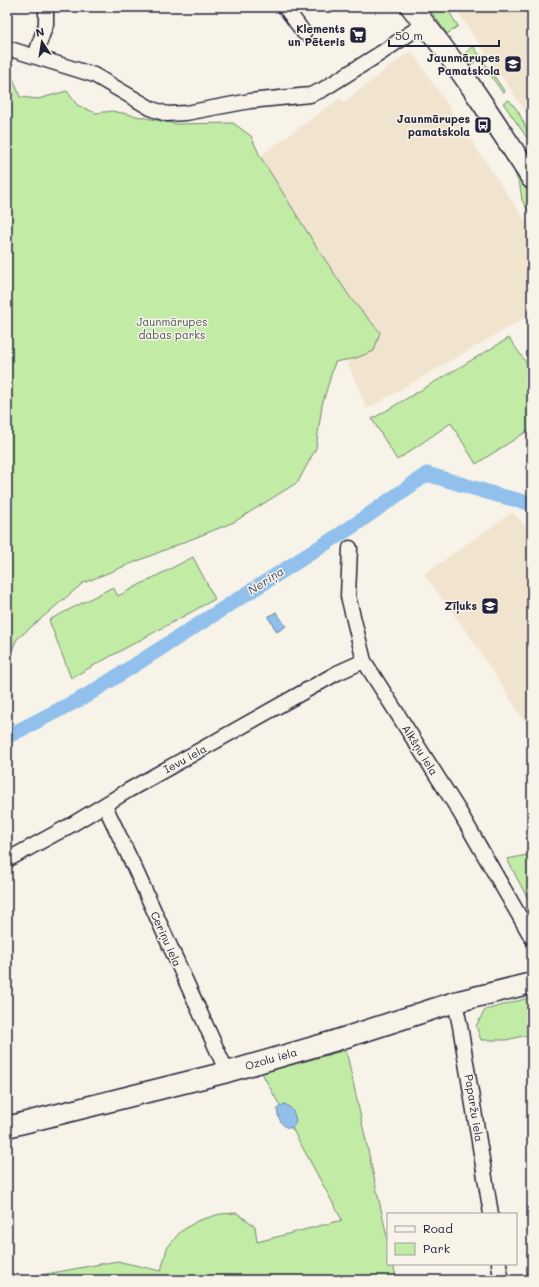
<svg xmlns="http://www.w3.org/2000/svg" width="539" height="1287" font-family="Mali,sans-serif">
<style>
.built{fill:#f1e4cf}
.green{fill:#c2eba6;stroke:#728670}
.water{fill:#91c0ec;stroke:#6581a5}
.lines{fill:none;stroke-linecap:round;stroke-linejoin:round}
.canal{stroke:#91c0ec;stroke-width:15}
.street-casing{stroke:#22223b;stroke-width:17}
.secondary-casing{stroke:#22223b;stroke-width:23}
.street{stroke:#f7f3e8;stroke-width:14}
.secondary{stroke:#f7f3e8;stroke-width:20}
.labels{text-anchor:middle;stroke-width:3;stroke-linejoin:round;paint-order:stroke}
.poi-label{font-size:11px;font-weight:bold;fill:#22223b;stroke:#f7f3e8;text-anchor:end}
.park-label{font-size:11px;fill:#4a5456;stroke:#f7f3e8}
.street-label{font-size:11px;fill:#22223b;stroke:#f7f3e8}
.water-label{font-size:12px;font-style:italic;fill:#435170;stroke:#f7f3e8}
</style>
<rect width="100%" height="100%" fill="#f7f3e8"/>
<filter id="ink" filterUnits="userSpaceOnUse"><feTurbulence type="fractalNoise" baseFrequency=".025" numOctaves="2"/><feDisplacementMap in="SourceGraphic" scale="8" xChannelSelector="R" yChannelSelector="G"/><feConvolveMatrix kernelMatrix="1 2 1 2 8 2 1 2 1" color-interpolation-filters="sRGB"/></filter>
<g filter="url(#ink)">
<g class="built">
<path d="M454 7H532V121Z"/>
<path d="M411 50 532 231V314L367 409 260 156 340 98 344 102Z"/>
<path d="M513 512 532 534V733L471 638 424 574Z"/>
</g>
<g class="green">
<path d="M428 7H446L458 26 447 34Z"/>
<path d="M473 46 505 92 503 93 479 59 469 66 465 60 463 55Z"/>
<path d="M7 71 12 75 20 97 38 99 67 91 77 105 96 113 112 111 176 124 233 123 251 136 260 156 316 246 352 300 380 332 374 351 356 358 335 362 322 405 316 448 298 482 234 522 83 583 17 639 7 661Z"/>
<path d="M509 100 518 111 532 140V160L529 156 530 142 503 103Z"/>
<path d="M502 143 532 191V218L522 200 520 186 514 171 498 146Z"/>
<path d="M509 338 532 371V428L476 464 451 423 397 460 372 419Z"/>
<path d="M193 557 215 599 71 678 49 620 113 587 118 596Z"/>
<path d="M532 854V907L507 859Z"/>
<path d="M532 997V1034L506 1040H481L476 1026 485 1010Z"/>
<path d="M346 1050 388 1241V1264H393L397 1280H14L117 1261 161 1271 167 1248 180 1232 197 1221 220 1214 237 1213 255 1226 257 1242 342 1220 262 1073Z"/>
</g>
<g class="water">
<path d="M276 612 286 626 277 632 268 617Z"/>
<path d="M284 1104C292 1107 295 1114 296 1122L292 1128C282 1129 278 1118 277 1109Z"/>
</g>
<g class="lines">
<path class="canal" d="M7 735 12 734 86 696 350 528 427 474 497 495 529 503 532 502"/>
<g class="street-casing">
<g id="street">
<path d="M285 7 304 33"/>
<path d="M7 48 94 75 152 109 167 114 186 113 250 101 310 95 322 90 381 53 425 23"/>
<path d="M35 56 46 24V7"/>
<path d="M350 548 348 596 364 661 459 811 532 938"/>
<path d="M105 806 136 871 227 1072"/>
<path d="M7 860 71 825 129 790 337 673 364 661"/>
<path d="M455 1002 460 1026 491 1214"/>
<path d="M499 1264 501 1280"/>
</g>
</g>
<g class="secondary-casing">
<g id="secondary">
<path d="M411 7C456 61 494 120 532 179"/>
<path d="M7 1127 227 1072 334 1041 455 1002 532 983"/>
</g>
</g>
<use href="#street" class="street"/>
<use href="#secondary" class="secondary"/>
</g>
</g>
<defs>
<g id="supermarket-square" transform="scale(0.9)"><rect x="-9" y="-9" width="18" height="18" rx="4" fill="#22223b" stroke="#f7f3e8"/><path d="M-6-5.5h2.5l.6 2H6L4.5 2H-2.5L-4.4-4H-6ZM-1.5 3.2a1.3 1.3 0 1 0 .1 0ZM3 3.2a1.3 1.3 0 1 0 .1 0Z" fill="#fff"/></g>
<g id="school-square" transform="scale(0.9)"><rect x="-9" y="-9" width="18" height="18" rx="4" fill="#22223b" stroke="#f7f3e8"/><path d="M0-5L7-2L0 1L-7-2ZM-4 1L0 2.5L4 1V4Q0 6-4 4Z" fill="#fff"/></g>
<g id="bus-square" transform="scale(0.9)"><rect x="-9" y="-9" width="18" height="18" rx="4" fill="#22223b" stroke="#f7f3e8"/><path d="M-5-6H5V4H4V6H2V4H-2V6H-4V4H-5ZM-3.5-4V0h7V-4ZM-3.5 1.2v1.5H-2V1.2ZM2 1.2v1.5H3.5V1.2Z" fill="#fff"/></g>
</defs>
<g fill-rule="evenodd">
<use href="#supermarket-square" x="358" y="35"/>
<use href="#school-square" x="513" y="64"/>
<use href="#bus-square" x="483" y="125"/>
<use href="#school-square" x="490" y="606"/>
</g>
<g class="labels">
<g class="poi-label">
<text x="345" y="33">Klements<tspan x="345" dy="13">un Pēteris</tspan></text>
<text x="500" y="62">Jaunmārupes<tspan x="500" dy="13">Pamatskola</tspan></text>
<text x="470" y="123">Jaunmārupes<tspan x="470" dy="13">pamatskola</tspan></text>
<text x="477" y="610">Zīļuks</text>
</g>
<g class="park-label">
<text x="172" y="326">Jaunmārupes<tspan x="172" dy="13">dabas parks</tspan></text>
</g>
<g class="street-label">
<text transform="translate(420 750) rotate(58)" y="4">Alkšņu iela</text>
<text transform="translate(185 759) rotate(-29)" y="4">Ievu iela</text>
<text transform="translate(166 939) rotate(66)" y="4">Ceriņu iela</text>
<text transform="translate(271 1059) rotate(-16)" y="4">Ozolu iela</text>
<text transform="translate(474 1108) rotate(81)" y="4">Paparžu iela</text>
</g>
<g class="water-label">
<text transform="translate(266 581) rotate(-33)" y="4">Neriņa</text>
</g>
</g>
<rect width="539" height="1287" fill="none" stroke="#f7f3e8" stroke-width="24"/>
<rect x="12" y="12" width="515" height="1263" fill="none" stroke="#22223b" stroke-width="1.5" filter="url(#ink)"/>
<rect x="387" y="1213" width="130" height="52" fill="#f7f3e8" stroke="#a29fa3"/>
<rect x="395" y="1226" width="20" height="6" fill="#f7f3e8" stroke="#a29fa3"/>
<text x="423" y="1233" font-size="12" fill="#22223b">Road</text>
<rect x="395" y="1243" width="20" height="12" fill="#c2eba6" stroke="#a29fa3"/>
<text x="423" y="1253" font-size="12" fill="#22223b">Park</text>
<g transform="translate(42 42) rotate(348)" stroke="#f7f3e8" stroke-width="3" paint-order="stroke">
<path d="M0-3L7 15L0 10L-7 15Z" fill="#22223b"/>
<text y="-6" font-size="11" font-weight="bold" text-anchor="middle" fill="#22223b">N</text>
</g>
<path d="M389 40v6h110v-6" fill="none" stroke="#22223b" stroke-width="2"/>
<text x="395" y="40" font-size="12" fill="#22223b" stroke="#f7f3e8" stroke-width="3" paint-order="stroke">50 m</text>
</svg>
